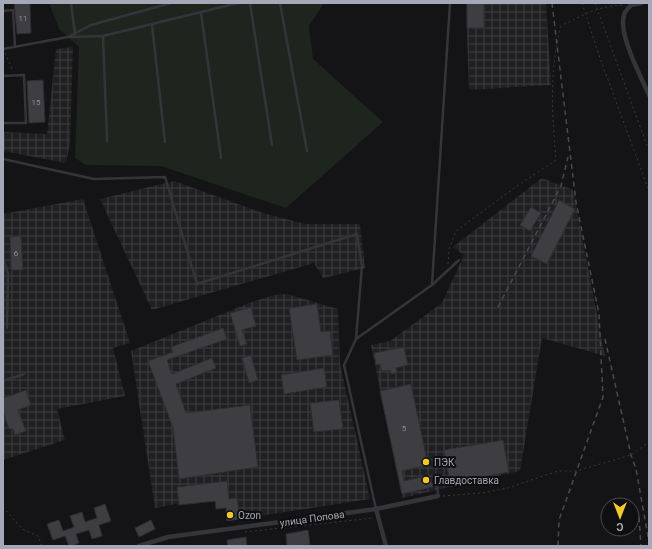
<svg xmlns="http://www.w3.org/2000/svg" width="652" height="549" font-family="Roboto,sans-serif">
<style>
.industrial{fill:url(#industrial-grid)}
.garden{fill:#1e251f}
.building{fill:#3e3d42;stroke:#2e2d31}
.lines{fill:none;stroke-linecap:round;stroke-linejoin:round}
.path{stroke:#3a3b41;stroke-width:1;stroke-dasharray:2 3;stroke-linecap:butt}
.lane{stroke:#34353a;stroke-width:2.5}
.street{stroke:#34353a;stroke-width:4.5}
.rail{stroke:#494a51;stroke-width:1.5;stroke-dasharray:5 4;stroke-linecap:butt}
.poi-dot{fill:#f1c92f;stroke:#0f0e10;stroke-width:1.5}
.labels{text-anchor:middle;stroke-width:4;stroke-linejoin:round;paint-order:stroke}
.number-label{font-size:8px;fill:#8b8d99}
.poi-label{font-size:10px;fill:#a5a8b6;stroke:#0f0e10;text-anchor:start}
.street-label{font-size:10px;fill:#a5a8b6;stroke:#0f0e10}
</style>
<defs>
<pattern id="industrial-grid" width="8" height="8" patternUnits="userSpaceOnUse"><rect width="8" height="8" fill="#201f22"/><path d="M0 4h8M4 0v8" fill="none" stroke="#3d3d40"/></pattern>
</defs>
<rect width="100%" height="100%" fill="#141315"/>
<g class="industrial">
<path d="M466 3H546L551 85 469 90Z"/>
<path d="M73 47 70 143 66 163 3 151V132L47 134 56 49Z"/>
<path d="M542 178 573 190 605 356 542 338 520 471 402 498 371 345 390 341 442 303 464 255 453 247Z"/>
<path d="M174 181 263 213 305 224H360L365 268 323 278 314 263 152 310 100 199Z"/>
<path d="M83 199 130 343 113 348 125 396 57 409 65 440 3 460V214Z"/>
<path d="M287 294 338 309 340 364 370 499 227 521 226 508 216 509 215 501 179 505 176 504 155 508 131 351 249 303 274 295Z"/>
</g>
<path class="garden" d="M49 3H324L309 26 313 59 383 122 286 208 161 166 86 165 75 158 79 47 59 29Z"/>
<g class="building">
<path d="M14 3H30L31 33 17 34Z"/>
<rect x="467" y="3" width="17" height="25"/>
<path d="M43 80 45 122 29 123 27 81Z"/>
<path d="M559 200 575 209 547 264 531 256Z"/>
<path d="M531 207 541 213 530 231 520 225Z"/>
<path d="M21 236 23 270H11L10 237Z"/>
<path d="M317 304 321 332 330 331 333 355 297 360 289 308Z"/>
<path d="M251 307 256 326 242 330 247 344 240 346 230 313Z"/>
<path d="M223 328 227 339 167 360 172 374 212 358 216 368 176 384 186 413 250 405 258 467 179 479 173 428 148 361 173 352 171 347Z"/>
<path d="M404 347 408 365 396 368 397 373 391 374 390 370 382 371 380 364 376 365 374 353Z"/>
<path d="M251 355 258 380 249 383 242 358Z"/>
<path d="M324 368 327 387 284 394 281 375Z"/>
<path d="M411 384 428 465 402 471 404 481 430 475 433 487 402 494 380 391Z"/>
<path d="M26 390 31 405 18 410 26 431 15 435 13 429H9L3 412V398Z"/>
<path d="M339 400 343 429 314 432 310 403Z"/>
<path d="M503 440 509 472 450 483 444 450Z"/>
<path d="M227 481 229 499 237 498 240 519 227 521 226 508 216 509 215 501 179 505 177 487Z"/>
<path d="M105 504 111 521 99 525 102 536 92 539 89 530 76 534 79 543 72 546H69L65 536 53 540 47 524 59 520 63 531 74 527 70 516 82 512 85 522 97 518 94 508Z"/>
<path d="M151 520 155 529 139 537 135 528Z"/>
<path d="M308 530 310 545 287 546 286 534Z"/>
<path d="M246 537 247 546H228L227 540Z"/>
</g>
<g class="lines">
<g class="path">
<path d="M582 3 600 58 649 191"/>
<path d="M595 3 649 151"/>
<path d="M5 53 13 71"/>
<path d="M448 264 449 249 456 231 517 186 556 160C552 115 549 70 561 26 583 15 598 6 623 5"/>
<path d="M443 496 482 493 508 488 558 471H576L631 455 649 442"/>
<path d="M3 507 22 529 38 536 42 546"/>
<path d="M245 532 373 518"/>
</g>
<g class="lane">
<path d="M71 3 75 34"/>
<path d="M250 3 272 145"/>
<path d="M280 3 307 151"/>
<path d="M3 11 13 10 15 47"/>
<path d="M201 13 221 158"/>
<path d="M152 25 165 142"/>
<path d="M70 36 91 25 171 3"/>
<path d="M103 36 107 141"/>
<path d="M3 49 68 37 103 36 238 3"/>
<path d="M3 76 24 75 26 123H3"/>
<path d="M3 159 94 179 165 177 197 284 357 234 362 266 356 339"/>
<path d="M3 258 8 274 7 328"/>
<path d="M432 284 450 3"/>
<path d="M3 381 24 374"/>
<path d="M437 483 438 496"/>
<path d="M376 509 344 365 356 339 432 285 459 260"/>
</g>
<g class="street">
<path d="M642 3 631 5C629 8 624 12 624 15 618 34 641 77 649 95"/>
<path d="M376 509 386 546"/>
<path d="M139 546 168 537 376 509 438 496"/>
</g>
<g class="rail">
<path d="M552 3 576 202 599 314 603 397 559 520 558 546"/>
<path d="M498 307 561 186 568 157"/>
<path d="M605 339 631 455 636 469 649 542"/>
<path d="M639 517 641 546"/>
</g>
</g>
<g class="poi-dot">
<circle cx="426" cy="462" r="4"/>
<circle cx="426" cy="480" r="4"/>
<circle cx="230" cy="515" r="4"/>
</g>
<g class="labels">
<g class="number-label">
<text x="23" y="21">11</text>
<text x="36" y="105">15</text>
<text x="16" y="256">6</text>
<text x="404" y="431">5</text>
</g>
<g class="poi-label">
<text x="434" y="466">ПЭК</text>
<text x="434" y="484">Главдоставка</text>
<text x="238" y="519">Ozon</text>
</g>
<g class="street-label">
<text transform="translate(312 518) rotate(-8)" y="4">улица Попова</text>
</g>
</g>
<rect width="652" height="549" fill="none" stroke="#a5a8b6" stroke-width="8"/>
<g transform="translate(620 517) rotate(180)"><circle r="19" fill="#0f0e10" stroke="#4b4c52"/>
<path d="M0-3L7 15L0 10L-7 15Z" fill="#f1c92f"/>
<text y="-6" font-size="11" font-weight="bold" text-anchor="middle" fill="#a5a8b6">С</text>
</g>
</svg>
